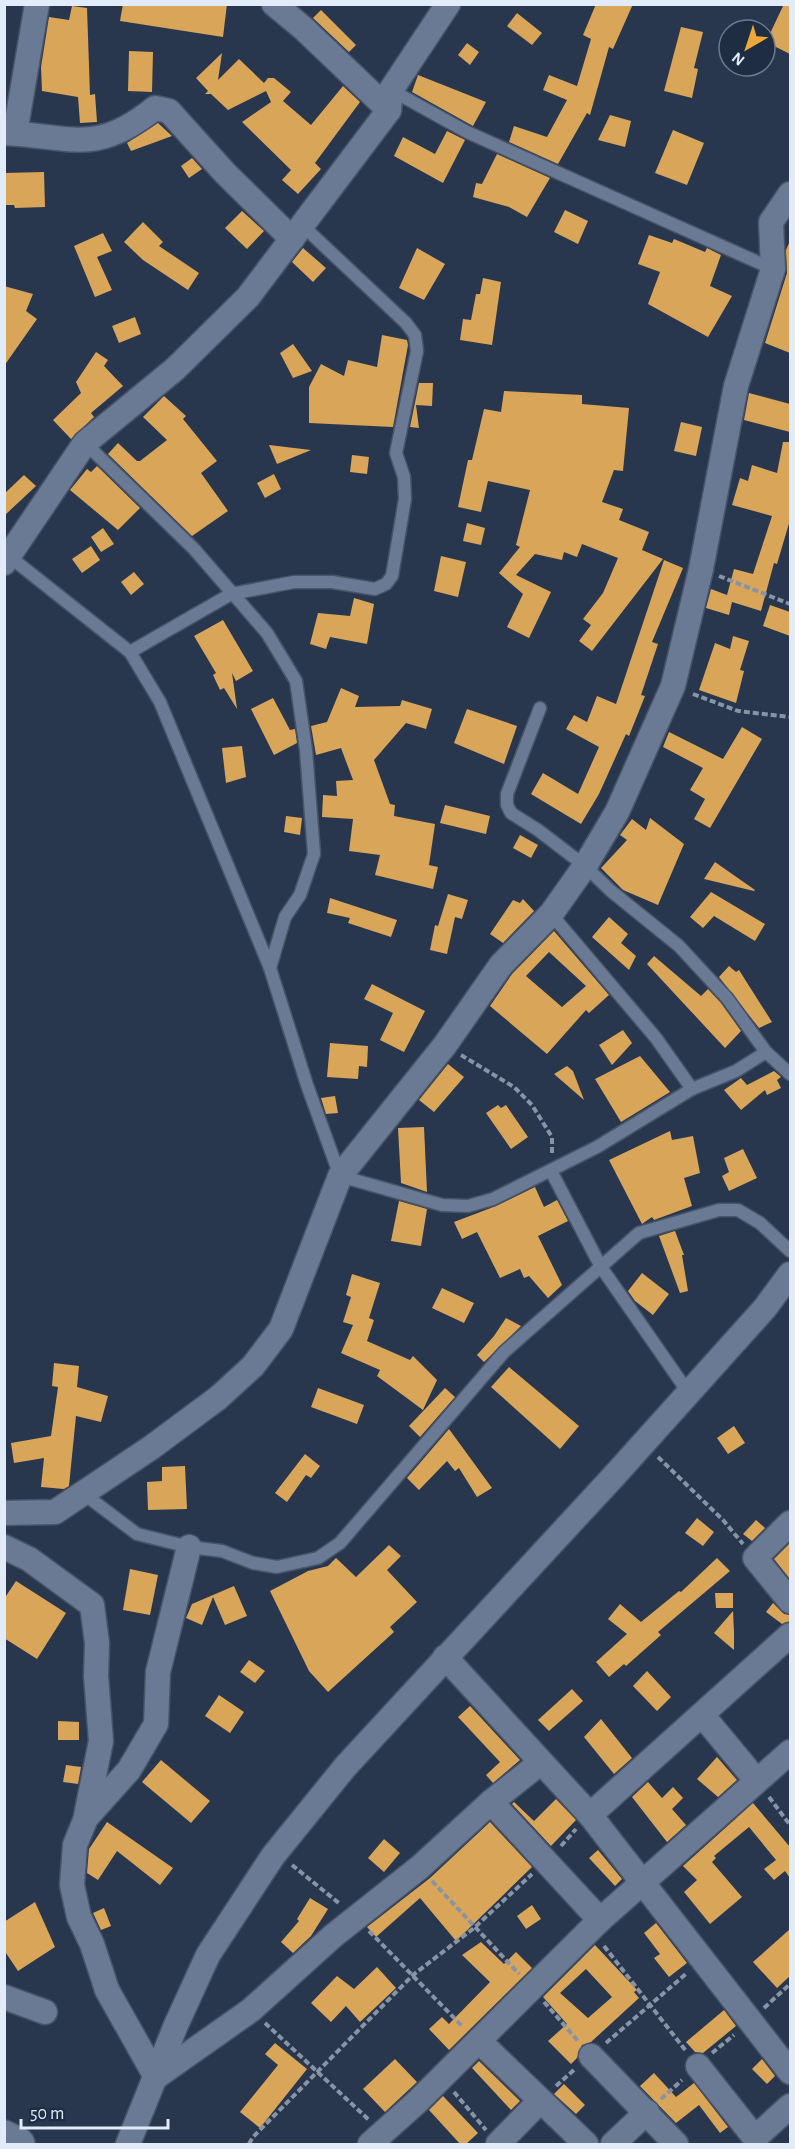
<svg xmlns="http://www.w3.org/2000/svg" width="795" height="2149" font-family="'Alegreya Sans',sans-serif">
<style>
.building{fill:#d8a559;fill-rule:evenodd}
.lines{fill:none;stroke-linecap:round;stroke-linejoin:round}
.service-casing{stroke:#475367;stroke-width:15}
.minor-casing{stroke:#475367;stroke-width:27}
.secondary-casing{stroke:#475367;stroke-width:36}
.path{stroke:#8893a6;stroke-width:4;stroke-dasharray:6 3;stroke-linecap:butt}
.service{stroke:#6a7a94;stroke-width:12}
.minor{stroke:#6a7a94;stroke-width:24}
.secondary{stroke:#6a7a94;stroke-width:33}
</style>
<rect width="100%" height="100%" fill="#29374e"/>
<g class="building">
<path d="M123 4H227L223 37 120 21Z"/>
<path d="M596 4H633L613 49 609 47 590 115 587 113 558 164 509 142 514 126 547 137 567 100 543 90 549 75 577 86 591 39 583 35Z"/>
<path d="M784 4H790V54L766 42Z"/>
<path d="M72 6 87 8 90 95 95 94 97 122 80 123 78 97 42 91 41 67 49 17 69 20Z"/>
<path d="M321 10 356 45 349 52 313 18Z"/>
<path d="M517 13 542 33 532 45 507 26Z"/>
<path d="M681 27 703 32 694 68 698 69 692 98 664 91Z"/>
<path d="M467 43 479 52 470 65 458 55Z"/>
<path d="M129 51 153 52 152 92 128 91Z"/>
<path d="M222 53 218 80 239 59 264 83 268 78H274L291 92 283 101 311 125 343 86 360 102 315 163 321 169 298 194 282 180 291 170 242 122 271 102 266 91 228 110 211 94H205L208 91 196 78Z"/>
<path d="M418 75 486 102 473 126 412 92Z"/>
<path d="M610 115 631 121 625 147 598 140Z"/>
<path d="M158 123 172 136 131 151 127 143Z"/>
<path d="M673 130 704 143 687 185 655 173Z"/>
<path d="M447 131 465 140 443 183 394 156 403 137 435 154Z"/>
<path d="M497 154 550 178 527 217 509 207 473 197 476 183 482 184Z"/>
<path d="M192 158 202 169 189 178 181 166Z"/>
<path d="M44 172 45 207 15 208 14 205H4V173Z"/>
<path d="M565 210 588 221 578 244 554 232Z"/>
<path d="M242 211 264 231 247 249 225 228Z"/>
<path d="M143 222 163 242 159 246 199 273 188 290 143 260 124 242Z"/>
<path d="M103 233 112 251 97 257 112 290 95 297 74 246Z"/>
<path d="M649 235 672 243 674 239 705 252 707 248 721 255 710 286 732 296 708 337 648 304 660 272 638 264Z"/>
<path d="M790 241V353L765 343 787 273 786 250Z"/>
<path d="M303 248 326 268 313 282 292 262Z"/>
<path d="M417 248 445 264 424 300 399 288Z"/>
<path d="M483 278 501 282 492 345 460 340 463 319 471 320 476 294H480Z"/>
<path d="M4 286 33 294 26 311 37 319 4 366Z"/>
<path d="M135 317 141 334 119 343 112 326Z"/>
<path d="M382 335 407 340 408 345 393 427 309 423V387L321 364 344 376 348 360 377 367Z"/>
<path d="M293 344 312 371 293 378 280 353Z"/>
<path d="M96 352 108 360 104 366 123 386 91 413 94 417 71 439 53 420 81 393 76 382Z"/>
<path d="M419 383H433L432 406 416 405 419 428 410 427Z"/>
<path d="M504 391 582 395V404L629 408 623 471 614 470 602 502 623 509 619 520 649 532 642 550 663 559 592 651 579 641 591 625 583 619 603 593 618 558 582 544 577 557 564 552 562 560 535 554 516 575 551 592 529 638 507 627 523 594 499 573 520 547 516 545 530 490 488 481 481 512 458 507 468 460H472L484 409 501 412Z"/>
<path d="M749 393 790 404V432L744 420Z"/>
<path d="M164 396 186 416 183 419 217 461 201 473 228 511 192 536 108 454 118 443 137 461H140L167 440 143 417Z"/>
<path d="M681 422 702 427 696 456 674 451Z"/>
<path d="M783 442H790V520L777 564 774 563 761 611 732 602 729 615 706 608 711 589 727 595 734 569 753 574 772 516 732 505 740 478 748 481 752 465 777 473Z"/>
<path d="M269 445 311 450 277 464Z"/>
<path d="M352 455 369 457 367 474 350 472Z"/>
<path d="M97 466 140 508 118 530 70 490 87 469 91 472Z"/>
<path d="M274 474 281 489 265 498 257 483Z"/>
<path d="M24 475 36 486 4 516V494Z"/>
<path d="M467 523 485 528 481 545 463 541Z"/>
<path d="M103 528 114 544 101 552 91 537Z"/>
<path d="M91 546 100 560 82 573 72 559Z"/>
<path d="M441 556 466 562 458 597 434 591Z"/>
<path d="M664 560 683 568 652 642 658 644 641 695 645 696 629 736 626 734 599 794 581 824 531 794 543 773 578 794 599 747 566 729 574 715 587 722 597 696 616 704Z"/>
<path d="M134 572 144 584 131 595 121 582Z"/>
<path d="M354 598 374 604 367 644 330 637 326 649 310 644 318 613 350 616Z"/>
<path d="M770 605 790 612V636L763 626Z"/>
<path d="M223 620 253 671 236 681 232 673 237 709 224 688 220 690 213 675 216 673 194 636Z"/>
<path d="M733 636 749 641 740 670 744 671 736 703 699 690 715 643 730 649Z"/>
<path d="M341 688 359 696 355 707 400 706 402 700 432 709 426 729 406 723 374 760 390 804 395 805 394 816 435 824 429 865 438 867 433 889 375 875 380 855 349 851 353 819 322 817 323 795 337 796 336 781 353 780 341 748 316 755 311 726 327 722Z"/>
<path d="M273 698 290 730 295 729 297 743 274 755 251 709Z"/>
<path d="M467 709 517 726 504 764 454 743Z"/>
<path d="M742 727 762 739 710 828 694 819 705 799 690 790 703 768 663 747 669 732 723 759Z"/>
<path d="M242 746 246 777 226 783 222 748Z"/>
<path d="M445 805 490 816 486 834 440 823Z"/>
<path d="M286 816 302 818 300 835 284 832Z"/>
<path d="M650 818 684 844 658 905 623 890 601 868 627 840 620 835 632 819 646 830Z"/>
<path d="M520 835 538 845 531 858 513 848Z"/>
<path d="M715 862 755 890 754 891 704 879Z"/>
<path d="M711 892 765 924 755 941 714 916 703 928 690 917Z"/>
<path d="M448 894 468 900 462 919 455 917 447 954 430 950 435 925 438 926Z"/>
<path d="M330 898 397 920 391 937 348 923 350 918 327 913Z"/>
<path d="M523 899 534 911 503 943 490 934 513 900 520 903Z"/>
<path d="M609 917 628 934 621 943 636 956 629 970 592 937Z"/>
<path d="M554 931 609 995 589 1013 586 1010 547 1054 490 1006 512 974ZM549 952 586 986 562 1007 526 976Z"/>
<path d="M654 956 701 996 708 989 721 1003 741 1031 725 1048 647 964Z"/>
<path d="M729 966 736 972 739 970 772 1022 759 1028 719 977Z"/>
<path d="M372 984 425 1011 404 1052 380 1040 393 1013 364 999Z"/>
<path d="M623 1030 632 1043 612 1065 599 1045Z"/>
<path d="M330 1043 368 1046 367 1067 359 1066 358 1079 327 1077Z"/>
<path d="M640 1056 670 1092 621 1122 595 1079Z"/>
<path d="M448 1064 464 1077 434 1112 419 1100Z"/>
<path d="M567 1066 573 1071 584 1100 554 1074Z"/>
<path d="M774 1071 781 1077 777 1080 781 1088 767 1095 765 1090 741 1110 724 1090 741 1078 747 1085Z"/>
<path d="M335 1096 338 1113 326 1114 321 1098Z"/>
<path d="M498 1105 501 1108 506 1105 528 1137 511 1149 486 1113Z"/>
<path d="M424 1127 427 1192 401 1183 398 1128Z"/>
<path d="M670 1131 672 1140 693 1136 700 1173 684 1178 692 1206 654 1220 652 1217 642 1224 609 1160Z"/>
<path d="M743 1149 757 1178 729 1191 722 1176 729 1172 724 1158Z"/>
<path d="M535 1187 544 1207 557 1200 568 1221 538 1236 562 1285 548 1298 529 1276 524 1278 520 1269 500 1278 477 1232 462 1239 454 1222 496 1206Z"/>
<path d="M399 1201 427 1209 421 1246 391 1241Z"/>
<path d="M675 1231 684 1255H682L688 1291 680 1293 659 1236Z"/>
<path d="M642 1273 669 1294 653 1315 635 1301 628 1291Z"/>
<path d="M352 1274 380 1283 369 1318 374 1320 367 1341 410 1360 413 1356 437 1380 423 1410 377 1376 380 1370 341 1353 353 1325 343 1322 351 1297 346 1295Z"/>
<path d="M442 1288 474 1303 464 1323 432 1308Z"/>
<path d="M506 1318 521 1326 484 1362 477 1355 494 1336Z"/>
<path d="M54 1363 79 1366 77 1387 108 1396 101 1422 76 1416 69 1486 64 1489 41 1487 44 1458 14 1463 11 1443 51 1436 58 1387 52 1386Z"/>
<path d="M509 1367 579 1426 560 1449 491 1387Z"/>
<path d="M318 1388 364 1405 357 1424 311 1407Z"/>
<path d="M445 1388 455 1397 420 1437 409 1426Z"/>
<path d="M734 1426 745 1443 728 1454 717 1438Z"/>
<path d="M449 1429 492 1488 477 1497 459 1468 455 1471 447 1461 419 1490 407 1478Z"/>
<path d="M305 1454 320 1466 311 1478 306 1475 287 1502 275 1493Z"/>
<path d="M185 1466 187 1509 148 1510 147 1482 162 1481V1467Z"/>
<path d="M697 1518 714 1532 703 1546 685 1533Z"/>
<path d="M756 1520 765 1528 752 1541 743 1534Z"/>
<path d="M790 1543V1579L774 1559Z"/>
<path d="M389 1545 401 1556 387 1570 417 1602 390 1627 394 1632 328 1692 309 1671 270 1591 308 1571 328 1566 336 1558 356 1577Z"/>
<path d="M717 1558 730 1571 658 1632 661 1635 626 1666 624 1664 609 1677 596 1662 627 1634 608 1619 620 1604 641 1622 679 1591 681 1592Z"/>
<path d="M130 1569 158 1575 150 1615 123 1610Z"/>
<path d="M16 1581 66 1613 37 1659 4 1638V1599Z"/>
<path d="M234 1586 247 1616 225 1625 213 1597 202 1625 186 1618 192 1604Z"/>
<path d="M715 1593H733V1608H716Z"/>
<path d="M773 1603 784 1614 790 1615V1621L782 1624 766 1612Z"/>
<path d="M733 1611 734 1632V1650L714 1633Z"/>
<path d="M249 1660 265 1671 255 1683 240 1672Z"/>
<path d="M647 1671 671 1697 657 1711 633 1686Z"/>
<path d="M572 1689 583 1701 549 1731 538 1720Z"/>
<path d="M219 1695 244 1712 230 1733 205 1716Z"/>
<path d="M470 1706 520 1760 493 1783 486 1775 500 1762 458 1717Z"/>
<path d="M601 1719 632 1758 614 1774 584 1737Z"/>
<path d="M58 1721 79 1722V1740H58Z"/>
<path d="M717 1757 737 1780 718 1797 697 1779Z"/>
<path d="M161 1760 210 1801 191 1823 142 1782Z"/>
<path d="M66 1765 81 1767 78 1784 63 1782Z"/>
<path d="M648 1782 662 1798 673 1787 683 1798 672 1809 686 1825 667 1842 632 1797Z"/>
<path d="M556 1799 576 1820 551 1846 512 1804 514 1802 534 1821Z"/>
<path d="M753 1803 790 1847V1878L785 1871 774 1880 764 1869 776 1860 749 1827 714 1856 716 1858 712 1862 742 1897 710 1924 684 1892 697 1880 683 1866Z"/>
<path d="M107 1822 173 1868 160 1885 117 1851 98 1880 87 1873 89 1849Z"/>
<path d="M490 1822 532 1867 456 1941 420 1898 376 1937 367 1927 430 1878Z"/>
<path d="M384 1839 400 1853 384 1872 368 1858Z"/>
<path d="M598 1850 622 1879 615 1886 589 1858Z"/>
<path d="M310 1898 328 1909 311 1936 293 1953 281 1942 299 1921 297 1919Z"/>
<path d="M35 1902 55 1947 18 1971 4 1950V1922Z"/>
<path d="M532 1905 541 1919 526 1929 517 1916Z"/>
<path d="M104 1908 111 1926 101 1930 93 1913Z"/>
<path d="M656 1923 687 1963 669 1977 654 1958 660 1954 644 1933Z"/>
<path d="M790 1929V1976L777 1988 753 1962Z"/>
<path d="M481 1942 504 1964 516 1952 532 1968 449 2050 429 2029 442 2017 449 2024 490 1982 462 1955Z"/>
<path d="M595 1945 637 1990 634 1992 639 1998 591 2042 582 2045 577 2058 571 2064 548 2041 567 2024 543 1997ZM586 1969 612 1997 588 2018 560 1993Z"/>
<path d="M377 1967 396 1988 360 2022 346 2006 331 2022 311 2003 337 1976 354 1989Z"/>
<path d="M724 2010 736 2026 703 2053 695 2052 686 2042Z"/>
<path d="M275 2043 307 2069 260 2128 240 2112 278 2065 265 2054Z"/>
<path d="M395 2059 417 2082 385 2112 363 2089Z"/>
<path d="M762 2059 775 2076 767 2084 752 2069Z"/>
<path d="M479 2061 520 2101 511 2110 472 2068Z"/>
<path d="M654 2073 676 2097 694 2083 728 2127 720 2133 699 2105 676 2123 640 2086Z"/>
<path d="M564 2084 585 2105 576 2114 554 2094Z"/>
<path d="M443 2096 478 2133 465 2145H461L429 2110Z"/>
</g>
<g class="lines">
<g class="service-casing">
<g id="service">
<path d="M391 90 467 132 773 269"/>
<path d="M85 443 194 549 267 633 296 681 306 750 314 854 300 895 285 917 270 968"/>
<path d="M10 557 130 652 160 702 270 968 307 1085 340 1176 442 1205 468 1206 493 1199 597 1147 692 1089 736 1071 766 1052"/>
<path d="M130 652 231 594 294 582H332L375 589 386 584 392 576 405 499 404 477 396 453 417 351 415 335 406 323 303 226"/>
<path d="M540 708 507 794V805L511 813 538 830 585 866 611 891 679 946 727 998 766 1052 790 1074"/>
<path d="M551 914 656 1038 692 1089"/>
<path d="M551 1171 601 1267 688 1392"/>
<path d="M84 1494 137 1534 189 1547 222 1551 253 1563 277 1567 318 1558 340 1543 504 1352 639 1233 719 1210H738L760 1223 790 1251"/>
</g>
</g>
<g class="minor-casing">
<g id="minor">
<path d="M274 4 303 28 389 110"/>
<path d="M4 133C72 136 95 156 155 108L169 111 225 173 292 239"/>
<path d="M15 133 37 4"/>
<path d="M4 563 85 443 175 369 248 297 389 110 391 90 448 4"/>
<path d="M4 1513 55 1512 152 1447 218 1398 253 1366 281 1329 340 1176 445 1045 501 965 551 914 585 866 617 812 673 686 701 569 736 386 773 269 771 222 790 194"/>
<path d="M790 1523 755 1558 790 1601"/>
<path d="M4 1547 29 1559 92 1605 97 1643 96 1676 101 1741 86 1816"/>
<path d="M189 1547 158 1672 156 1724 129 1770 86 1818 75 1845 72 1885 79 1917 92 1944 107 1990 156 2077 251 2010 333 1936 420 1867 491 1802 540 1763"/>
<path d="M445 1657 590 1815 790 2072"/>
<path d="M703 1716 756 1780"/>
<path d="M491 1802 600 1920"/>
<path d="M590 1815 790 1635"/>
<path d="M4 1997 45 2012"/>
<path d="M479 2041 586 2144"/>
<path d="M591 2056 676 2144"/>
<path d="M698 2066 755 2138 790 2106"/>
<path d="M128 2144 176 2025 208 1955 273 1856 345 1767 614 1476 765 1308 790 1274"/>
<path d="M370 2144 416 2103 600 1920 790 1752"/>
<path d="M498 2144 540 2101"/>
<path d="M613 2144 647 2112"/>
</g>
</g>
<g class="secondary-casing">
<path id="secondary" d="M4 2137 18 2144"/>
</g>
<g class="path">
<path d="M719 576 790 604"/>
<path d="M693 694 738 711 790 717"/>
<path d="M461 1055 514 1087 532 1105 552 1137V1155"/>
<path d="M658 1457 723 1520 743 1544"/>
<path d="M769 1797 790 1825"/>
<path d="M561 1846 576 1829"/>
<path d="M292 1865 340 1904"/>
<path d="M432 1881 519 1974"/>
<path d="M369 1931 463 2027"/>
<path d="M604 1946 686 2051"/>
<path d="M544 2002 579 2042"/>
<path d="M764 2008 790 1984"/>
<path d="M265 2023 369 2120"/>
<path d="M606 2043 687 1973"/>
<path d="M712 2053 734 2035"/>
<path d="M556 2086 575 2069"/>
<path d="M454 2092 486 2130"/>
<path d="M661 2099 682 2080"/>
<path d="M249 2144 253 2137 413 1975 474 1928 532 1874"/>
</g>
<use href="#service" class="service"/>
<use href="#minor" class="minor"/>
<use href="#secondary" class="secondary"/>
</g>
<rect width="795" height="2149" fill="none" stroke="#e2ebfa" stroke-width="12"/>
<g transform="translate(747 48) rotate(219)"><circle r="28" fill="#1f2d43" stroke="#6d798c" stroke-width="1.5"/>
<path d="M0-4.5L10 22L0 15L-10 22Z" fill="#eca93a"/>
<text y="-9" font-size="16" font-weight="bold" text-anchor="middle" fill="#e2ebfa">N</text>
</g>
<path d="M21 2119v9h147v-9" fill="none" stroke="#e2ebfa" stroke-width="3"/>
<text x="30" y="2119" font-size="18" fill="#e2ebfa" stroke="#1f2d43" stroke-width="4.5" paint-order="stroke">50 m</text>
</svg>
